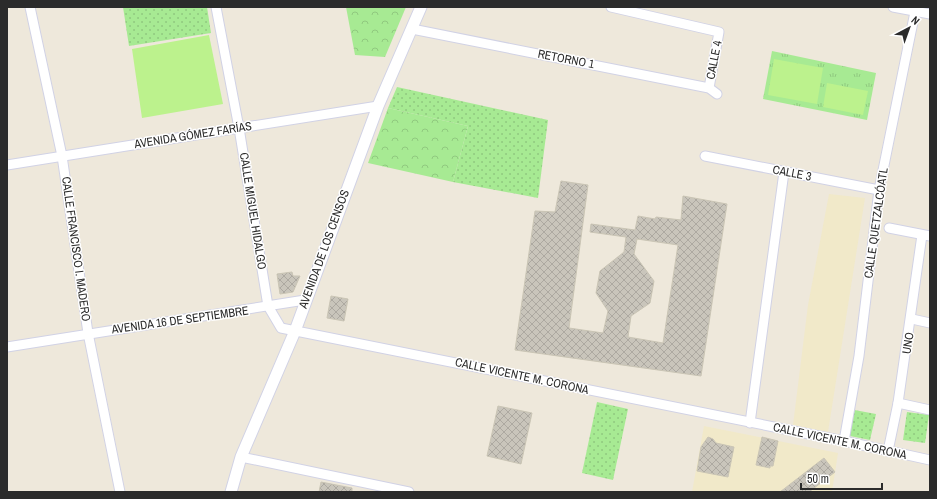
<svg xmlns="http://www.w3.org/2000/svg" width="937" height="499" font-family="'Archivo Narrow',sans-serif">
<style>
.education{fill:#f1e9c9}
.grass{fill:url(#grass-dots)}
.forest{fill:url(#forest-crowns)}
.park{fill:url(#park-tufts)}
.pitch{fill:#bcf28d}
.building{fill:url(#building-cross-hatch);stroke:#cac5b5;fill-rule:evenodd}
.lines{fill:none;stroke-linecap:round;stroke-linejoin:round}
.minor-casing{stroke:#d1d2e5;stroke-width:11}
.tertiary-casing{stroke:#d1d2e5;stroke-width:13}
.minor{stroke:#fff;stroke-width:9}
.tertiary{stroke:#fff;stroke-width:11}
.labels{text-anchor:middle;stroke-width:3;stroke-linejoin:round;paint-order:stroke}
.street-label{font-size:12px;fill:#2b2b2b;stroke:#fff}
</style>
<defs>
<pattern id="grass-dots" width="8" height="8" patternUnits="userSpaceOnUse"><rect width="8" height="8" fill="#a7ea93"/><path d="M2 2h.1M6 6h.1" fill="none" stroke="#90c97f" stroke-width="1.8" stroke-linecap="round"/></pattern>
<pattern id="forest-crowns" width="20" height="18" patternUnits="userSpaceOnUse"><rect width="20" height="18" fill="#a7ea93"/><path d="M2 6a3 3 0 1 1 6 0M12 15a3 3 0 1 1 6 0" fill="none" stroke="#90c97f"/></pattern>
<pattern id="park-tufts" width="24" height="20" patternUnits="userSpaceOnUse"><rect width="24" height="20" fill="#a7ea93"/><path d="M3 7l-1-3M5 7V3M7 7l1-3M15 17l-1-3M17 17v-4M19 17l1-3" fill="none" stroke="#90c97f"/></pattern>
<pattern id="building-cross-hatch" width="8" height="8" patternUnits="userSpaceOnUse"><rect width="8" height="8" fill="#c9c5bb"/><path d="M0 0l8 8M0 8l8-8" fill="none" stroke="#ada9a1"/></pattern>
</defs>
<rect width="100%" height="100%" fill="#eee8db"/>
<g class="education">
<path d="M829 194 865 198 828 432 793 425 808 305Z"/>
<path d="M704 426 838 453 832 492H692Z"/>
</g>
<g class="grass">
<path d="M123 7H207L211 33 129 46Z"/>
<path d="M397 87 548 120 538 198 453 182 468 126 388 108Z"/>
<path d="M597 402 628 409 613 480 582 473Z"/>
<path d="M849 409 876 414 870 440 845 435Z"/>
<path d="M907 412 929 415 925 443 903 440Z"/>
</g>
<g class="forest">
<path d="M346 7H406L385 57 355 55Z"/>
<path d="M388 108 468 126 453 182 368 163Z"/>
</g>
<path class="park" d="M772 51 876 73 867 120 763 99Z"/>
<g class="pitch">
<path d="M209 35 223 104 142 118 132 49Z"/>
<path d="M774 59 823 68 817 104 768 95Z"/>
<path d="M827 83 868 91 863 115 823 107Z"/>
</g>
<g class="building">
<path d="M561 181 588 185 569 328 603 333 608 311 596 293 600 271 624 252 626 237 590 232 591 224 635 230 638 216 655 219 656 217 681 220 683 196 727 204 701 376 515 350 535 211 555 212ZM637 239 678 245 663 343 628 337 631 316 650 303 654 281 634 254Z"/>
<path d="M292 272 293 276H300L293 292 280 294 277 274Z"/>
<path d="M331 296 348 299 344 321 327 318Z"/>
<path d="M498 406 532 413 521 464 487 456Z"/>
<path d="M708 437 713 439 716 443 734 447 728 477 697 471 701 447Z"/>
<path d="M762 437 778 441 773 466H770V468L756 465Z"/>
<path d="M824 458 835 472 809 492H780Z"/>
<path d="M321 482 352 488V492H319Z"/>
</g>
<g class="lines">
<g class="minor-casing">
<g id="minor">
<path d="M30 7 62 156 88 333 120 492"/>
<path d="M216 7 239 128 268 306 281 328 844 441 930 460"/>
<path d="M611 7 719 32 709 88"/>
<path d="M893 7 930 14"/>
<path d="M412 29 709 88 717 94"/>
<path d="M705 156 879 190"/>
<path d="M7 165 378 106"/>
<path d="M889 228 930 236"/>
<path d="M912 319 930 323"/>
<path d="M7 347 305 300"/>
<path d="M898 403 930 410"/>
<path d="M750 423 784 172"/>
<path d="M844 441 859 356 879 190 916 7"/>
<path d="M888 451 898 403 922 235"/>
<path d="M241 457 409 492"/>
</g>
</g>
<g class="tertiary-casing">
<path id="tertiary" d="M231 492 241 457 295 331 378 106 421 7"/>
</g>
<use href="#minor" class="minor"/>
<use href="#tertiary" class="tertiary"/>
</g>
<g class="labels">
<g class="street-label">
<text transform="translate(566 59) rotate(11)" y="4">RETORNO 1</text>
<text transform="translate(714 60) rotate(-79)" y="4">CALLE 4</text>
<text transform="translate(193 135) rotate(-9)" y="4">AVENIDA GÓMEZ FARÍAS</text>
<text transform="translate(792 173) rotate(11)" y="4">CALLE 3</text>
<text transform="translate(253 211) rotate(81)" y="4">CALLE MIGUEL HIDALGO</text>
<text transform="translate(876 223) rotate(-82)" y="4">CALLE QUETZALCÓATL</text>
<text transform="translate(76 249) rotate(82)" y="4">CALLE FRANCISCO I. MADERO</text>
<text transform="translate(324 249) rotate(-70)" y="4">AVENIDA DE LOS CENSOS</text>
<text transform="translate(180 320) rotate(-8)" y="4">AVENIDA 16 DE SEPTIEMBRE</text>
<text transform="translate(908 343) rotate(-81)" y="4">UNO</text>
<text transform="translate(522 376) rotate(12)" y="4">CALLE VICENTE M. CORONA</text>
<text transform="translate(840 441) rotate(12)" y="4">CALLE VICENTE M. CORONA</text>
</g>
</g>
<rect width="937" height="499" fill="none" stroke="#2b2b2b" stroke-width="16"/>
<g transform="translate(909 28) rotate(41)" stroke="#ffffff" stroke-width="3" paint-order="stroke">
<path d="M0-3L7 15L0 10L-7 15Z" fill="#2b2b2b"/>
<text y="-6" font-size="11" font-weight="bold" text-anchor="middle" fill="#2b2b2b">N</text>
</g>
<path d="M801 483v6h81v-6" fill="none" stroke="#2b2b2b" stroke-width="2"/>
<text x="807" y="483" font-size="12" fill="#2b2b2b" stroke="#ffffff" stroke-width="3" paint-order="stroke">50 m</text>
</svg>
